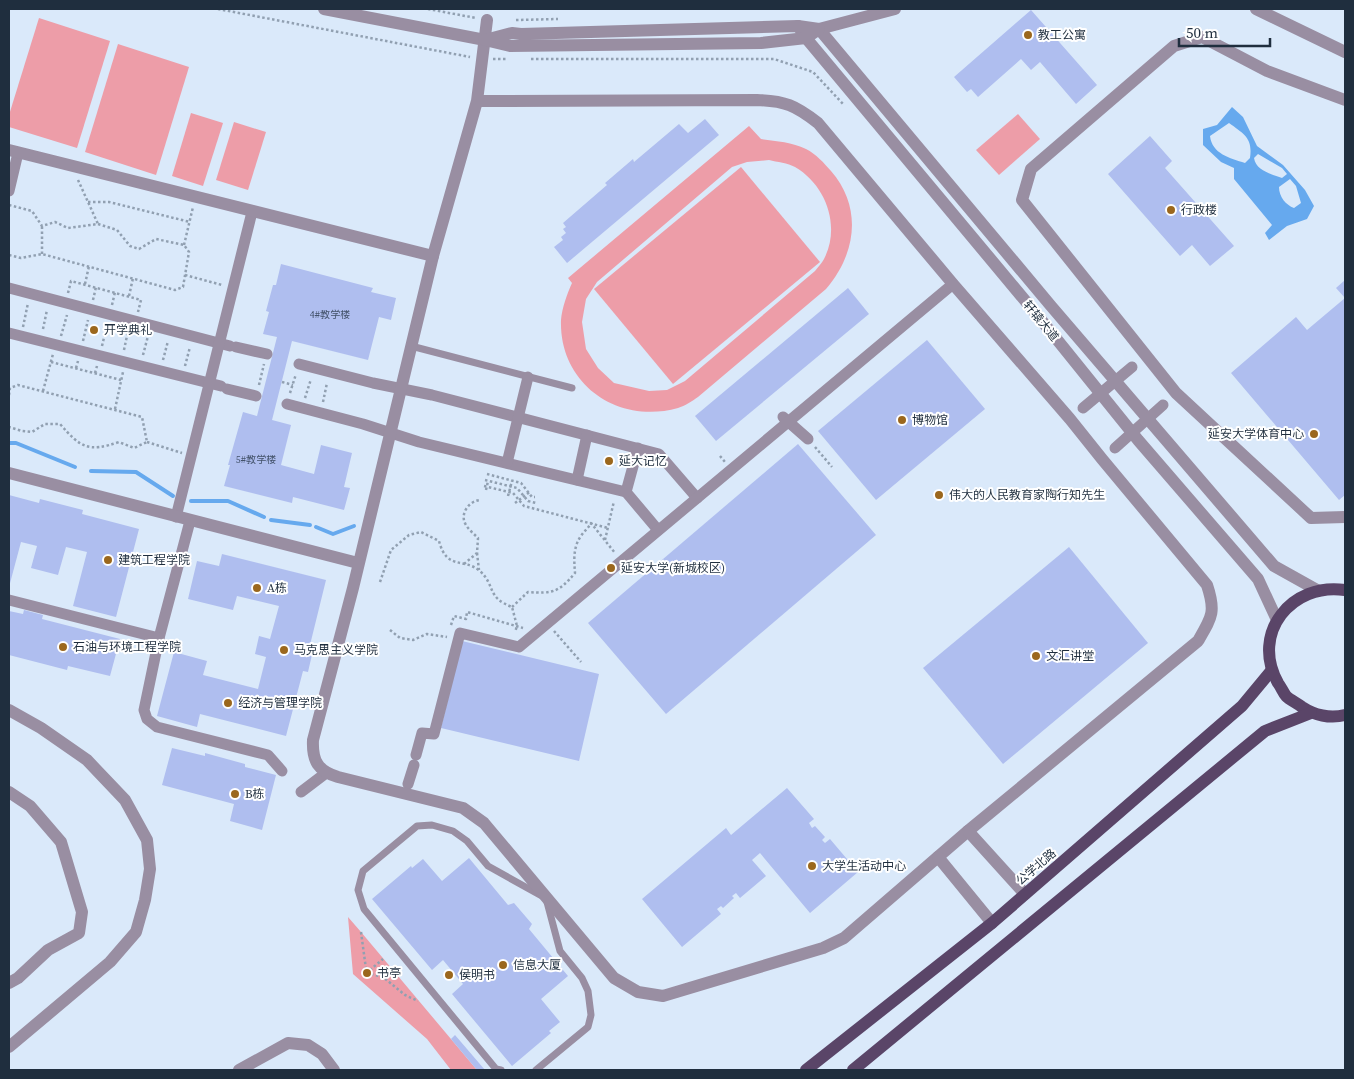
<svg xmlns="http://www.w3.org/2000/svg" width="1354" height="1079" font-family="'Source Serif 4','Noto Sans SC',serif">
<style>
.green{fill:#ed9da8;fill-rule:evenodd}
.water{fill:#66a9ee;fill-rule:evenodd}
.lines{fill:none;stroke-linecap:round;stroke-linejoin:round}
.stream{stroke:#66a9ee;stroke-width:4}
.building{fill:#afbeef}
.path{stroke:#91a0b1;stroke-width:2.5;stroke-dasharray:2.5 2.5;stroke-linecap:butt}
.service{stroke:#998ea2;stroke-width:7}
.pedestrian{stroke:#998ea2;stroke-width:11}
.minor{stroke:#998ea2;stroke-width:12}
.tertiary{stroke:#998ea2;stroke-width:12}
.primary{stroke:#5a4568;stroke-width:12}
.pedestrian-bridge{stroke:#998ea2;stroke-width:11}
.poi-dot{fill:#9b671d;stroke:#fff;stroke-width:2}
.labels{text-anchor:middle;stroke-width:4;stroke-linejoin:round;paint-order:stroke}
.number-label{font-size:10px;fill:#43526a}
.poi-label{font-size:12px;fill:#1f2e3e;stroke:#fff;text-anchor:start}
.street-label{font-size:12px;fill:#1f2e3e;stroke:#fff}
</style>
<rect width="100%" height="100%" fill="#dae9fa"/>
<g class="green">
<path d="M39 18 110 41 77 148 9 127V115Z"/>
<path d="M118 44 189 67 156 175 85 152Z"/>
<path d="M191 113 223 123 203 186 172 176Z"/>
<path d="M1018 114 1040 139 999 175 976 150Z"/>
<path d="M234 122 266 132 248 190 216 180Z"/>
<path d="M749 126 761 139C776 141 792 142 806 149 816 154 824 163 831 171 863 208 856 254 826 289L698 397C692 401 685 406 678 408 618 425 559 384 561 320 562 308 567 294 572 283L568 278ZM769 160C777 162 788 163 795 167 826 185 841 226 824 259 822 263 818 267 815 271L685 381 667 390 649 391 614 383 598 368 586 349 582 322 586 299 597 282 732 167 747 162Z"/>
<path d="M741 167 820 262 673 384 594 289Z"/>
<path d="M348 917 361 932 477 1070H451L427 1039 353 974Z"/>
</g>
<path class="water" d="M1232 107 1243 117 1257 146 1283 165 1305 190 1314 206 1307 219 1287 226 1269 240 1265 233 1272 225 1234 179V168L1221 162 1203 145V129L1217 125ZM1229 123C1244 134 1253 138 1250 158L1245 163C1230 158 1212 154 1210 136ZM1258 154 1282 168 1287 174 1282 178C1272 174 1256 171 1254 158ZM1290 179 1296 186 1301 203 1294 208C1286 205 1279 197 1279 187Z"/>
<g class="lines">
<g class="stream">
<path d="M9 443H16L75 467"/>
<path d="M91 471 136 472 173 496"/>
<path d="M191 501H228L264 517"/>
<path d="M271 520 310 525"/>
<path d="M316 527 333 534 354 526"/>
</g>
</g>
<g class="building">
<path d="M1031 10 1097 85 1076 104 1040 62 1031 70 1021 59 978 97 971 89 967 92 954 77Z"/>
<path d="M705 119 719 135 567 263 554 247 563 240 561 237 566 233 563 229 566 227 563 223 607 185 605 183 633 159 634 162 679 124 688 133Z"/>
<path d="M1150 136 1172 161 1165 168 1234 246 1210 266 1192 245 1180 256 1108 174Z"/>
<path d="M281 264 373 288 371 292 396 298 391 320 379 317 368 360 292 341 272 420 291 425 281 465 314 474 321 445 352 453 344 487 350 488 344 510 293 497 292 503 224 486 230 465H228L243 412 257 416 277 337 263 334 269 312 266 311 273 285H276Z"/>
<path d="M1345 280V495L1339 500 1231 373 1296 317 1307 330 1345 298 1336 288Z"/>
<path d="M848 288 869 314 716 441 695 416Z"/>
<path d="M927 340 985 409 876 500 818 431Z"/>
<path d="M798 444 876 535 666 714 588 623Z"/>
<path d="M9 495 39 503 40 499 83 510 82 514 139 529 116 617 73 606 87 552 66 547 58 575 31 568 37 546 21 542 9 587Z"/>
<path d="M1069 547 1148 643 1003 764 923 668Z"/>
<path d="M222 554 326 580 310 645 314 646 308 672 303 671 286 736 200 714 197 727 157 716 174 652 207 661 203 675 258 689 266 657 255 654 259 636 270 639 279 606 237 596 233 610 188 599 197 561 219 566Z"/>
<path d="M24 610 43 615 42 619 120 639 110 676 68 666 67 670 9 655V611L23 614Z"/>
<path d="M462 641 599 674 579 761 441 728Z"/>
<path d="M172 748 205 756V753L245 764V767L276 775 262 830 230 821 234 804 162 785Z"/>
<path d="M787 788 814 819 809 823 812 828 815 826 825 837 822 840 825 843 830 839 858 872 810 913 760 853 752 860 766 876 740 898 736 893 732 896 734 898 723 908 721 906 717 909 721 914 682 947 642 899 726 828 731 835Z"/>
<path d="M469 858 508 905 514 903 532 924 529 929 568 976 541 999 560 1022 549 1031 551 1033 512 1066 452 994 463 984 443 960 432 970 372 899 411 866 412 868 423 859 442 881Z"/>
<path d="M455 1035 485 1070H477L451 1039Z"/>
</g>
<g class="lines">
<g class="path">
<path d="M218 9 470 57"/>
<path d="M428 9 476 18"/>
<path d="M516 20 558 19"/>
<path d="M493 59H508"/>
<path d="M531 59H774L813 72 844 105"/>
<path d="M78 180 98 224"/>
<path d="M88 202H109L190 222"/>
<path d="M9 205 32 211 42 226 55 222 68 228 98 224 117 230 130 246 139 249 156 239 184 245 189 252 183 287 175 290 42 254 21 258 9 255"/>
<path d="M184 245 193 207"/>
<path d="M42 254V226"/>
<path d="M185 275 222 285"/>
<path d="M85 284 89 266"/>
<path d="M68 293 71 281 141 300 138 312"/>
<path d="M129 296 133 278"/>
<path d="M93 300 96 287"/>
<path d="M112 305 115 292"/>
<path d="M23 327 28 303"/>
<path d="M43 329 47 310"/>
<path d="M61 336 67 315"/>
<path d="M83 341 88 320"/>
<path d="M102 346 107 325"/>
<path d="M124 350 128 331"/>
<path d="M143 355 148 336"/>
<path d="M163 360 168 341"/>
<path d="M51 362 121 380"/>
<path d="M185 366 190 347"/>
<path d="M76 368 78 361"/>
<path d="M95 373 97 366"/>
<path d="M282 382 293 385"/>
<path d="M259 385 264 364"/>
<path d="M43 391 53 354"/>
<path d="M290 393 296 374"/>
<path d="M9 395 10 388 18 385 142 417 147 442 134 448 119 442C88 453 80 447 60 424H45L32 432 22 431 9 427"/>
<path d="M305 398 311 379"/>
<path d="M323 402 327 383"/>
<path d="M115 409 123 372"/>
<path d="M147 442 182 453"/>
<path d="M815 447 832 467"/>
<path d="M720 456 725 462"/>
<path d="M487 474 521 483 532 497H535"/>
<path d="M485 480 517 488 528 501 536 503"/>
<path d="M484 486 513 493 524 506 608 528"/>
<path d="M486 490 488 481"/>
<path d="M508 496 512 481"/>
<path d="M515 503 531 491"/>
<path d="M605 540 614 501"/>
<path d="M477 553 479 570"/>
<path d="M464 564 477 553 478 538C474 534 469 530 466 525 459 514 469 501 480 500"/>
<path d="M380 582 391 550 409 535 421 532 439 541C447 571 463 557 480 571 496 586 486 597 512 607L517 626 515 632"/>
<path d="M512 607 528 592C553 594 559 592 575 573 574 560 573 547 581 536 584 531 588 529 591 523L615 553"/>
<path d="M451 625 454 616 466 619 467 612 523 628"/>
<path d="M390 630 400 638 413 640 427 634 447 637"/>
<path d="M554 631 581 662"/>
<path d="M361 932 366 969"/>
<path d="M370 970 383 959"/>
<path d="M371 974 383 977 405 995 418 1001"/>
</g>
<g class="service">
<path d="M411 346 572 388"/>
<path d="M501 1070 496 1069 364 909 358 890 363 871 417 826 432 825 453 831 467 841 488 866 540 895"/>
<path d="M536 1070 588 1027 591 1015 588 991 582 978 560 951 547 902"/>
</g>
<g class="pedestrian">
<path d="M9 191 18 153"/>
<path d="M9 288 230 346"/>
<path d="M9 333 221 386"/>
<path d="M236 347 267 354"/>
<path d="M299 364 373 383 432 395 659 454 697 498"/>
<path d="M227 389 256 396"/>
<path d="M287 404 363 424 419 442 626 492 658 530"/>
<path d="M783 417 808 439"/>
<path d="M507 463 528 377"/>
<path d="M577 480 587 435"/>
<path d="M626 492 638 448"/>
<path d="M176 517 252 212"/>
<path d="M190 521 159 638 144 710 147 719 157 727 268 755 282 771"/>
<path d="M9 600 159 638"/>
<path d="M416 755 422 733 434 734 460 633 519 647 953 284"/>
<path d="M408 784 414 765"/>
<path d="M301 792 326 773"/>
</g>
<g class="minor">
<path d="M324 9 485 40"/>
<path d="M1345 100 1267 71 1202 37 1174 46 1031 169 1022 200 1176 393 1311 518 1345 517"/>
<path d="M477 101 757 100C785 101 795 105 818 123L953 284 1070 419 1102 459 1207 585C1216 612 1212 617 1198 641L968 831 844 938 823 948 663 996 638 992 614 978 484 823 463 808 338 777C318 771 312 761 313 740L353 588 433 256 477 101 487 20"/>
<path d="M9 150 433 256"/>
<path d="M9 473 358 563"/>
<path d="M9 792 30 806 61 842 82 912 79 933 48 950 18 978 9 983"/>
<path d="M968 831 1025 894"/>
<path d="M938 857 992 923"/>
</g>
<g class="tertiary">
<path d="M895 9 819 29 1051 306 1274 566 1317 590"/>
<path d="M1256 9 1345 52"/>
<path d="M798 26 806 38 1038 316 1138 440 1258 579 1277 620"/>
<path d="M798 26 819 29 806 38 761 43 510 46 485 40 512 33 521 34Z"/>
<path d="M9 710 41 728 87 760 125 800 147 840 150 869 145 900 136 932 110 962 9 1047"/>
<path d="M239 1070 288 1043 308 1045 322 1054 334 1070"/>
</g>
<g class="primary">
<path d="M1345 590C1292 582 1250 633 1278 683 1281 687 1283 692 1286 696 1290 700 1297 703 1302 707 1314 715 1330 719 1345 715"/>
<path d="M806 1070 992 923 1242 706 1271 671"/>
<path d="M853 1070 1265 731 1311 713"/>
</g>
<g class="pedestrian-bridge">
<path d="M1083 408 1132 367"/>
<path d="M1115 448 1163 405"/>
</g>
</g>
<g class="poi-dot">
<circle cx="1028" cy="35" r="5"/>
<circle cx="1171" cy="210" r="5"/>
<circle cx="94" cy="330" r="5"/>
<circle cx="902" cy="420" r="5"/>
<circle cx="1314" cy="434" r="5"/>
<circle cx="609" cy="461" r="5"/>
<circle cx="939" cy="495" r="5"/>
<circle cx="108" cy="560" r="5"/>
<circle cx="611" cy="568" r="5"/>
<circle cx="257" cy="588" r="5"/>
<circle cx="63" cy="647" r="5"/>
<circle cx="284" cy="650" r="5"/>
<circle cx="1036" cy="656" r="5"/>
<circle cx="228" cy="703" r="5"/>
<circle cx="235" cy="794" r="5"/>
<circle cx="812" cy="866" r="5"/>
<circle cx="503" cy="965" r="5"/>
<circle cx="367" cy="973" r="5"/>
<circle cx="449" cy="975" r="5"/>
</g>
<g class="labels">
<g class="number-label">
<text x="330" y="318">4#教学楼</text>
<text x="256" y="463">5#教学楼</text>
</g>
<g class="poi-label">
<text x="1038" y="39">教工公寓</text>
<text x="1181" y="214">行政楼</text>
<text x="104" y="334">开学典礼</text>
<text x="912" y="424">博物馆</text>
<text x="1304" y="438" text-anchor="end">延安大学体育中心</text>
<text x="619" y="465">延大记忆</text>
<text x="949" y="499">伟大的人民教育家陶行知先生</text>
<text x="118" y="564">建筑工程学院</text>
<text x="621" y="572">延安大学(新城校区)</text>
<text x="267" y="592">A栋</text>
<text x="73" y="651">石油与环境工程学院</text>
<text x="294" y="654">马克思主义学院</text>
<text x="1046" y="660">文汇讲堂</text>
<text x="238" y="707">经济与管理学院</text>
<text x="245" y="798">B栋</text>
<text x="822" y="870">大学生活动中心</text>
<text x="513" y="969">信息大厦</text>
<text x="377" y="977">书亭</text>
<text x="459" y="979">侯明书</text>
</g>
<g class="street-label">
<text transform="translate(1041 321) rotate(51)" y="4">轩辕大道</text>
<text transform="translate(1036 867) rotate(-41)" y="4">公学北路</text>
</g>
</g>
<rect width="1354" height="1079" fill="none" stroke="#1f2e3e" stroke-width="20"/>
<path d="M1179 38v8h91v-8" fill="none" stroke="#1f2e3e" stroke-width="2.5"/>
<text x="1186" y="38" font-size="15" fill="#1f2e3e" stroke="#ffffff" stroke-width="4" paint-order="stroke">50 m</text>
</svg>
